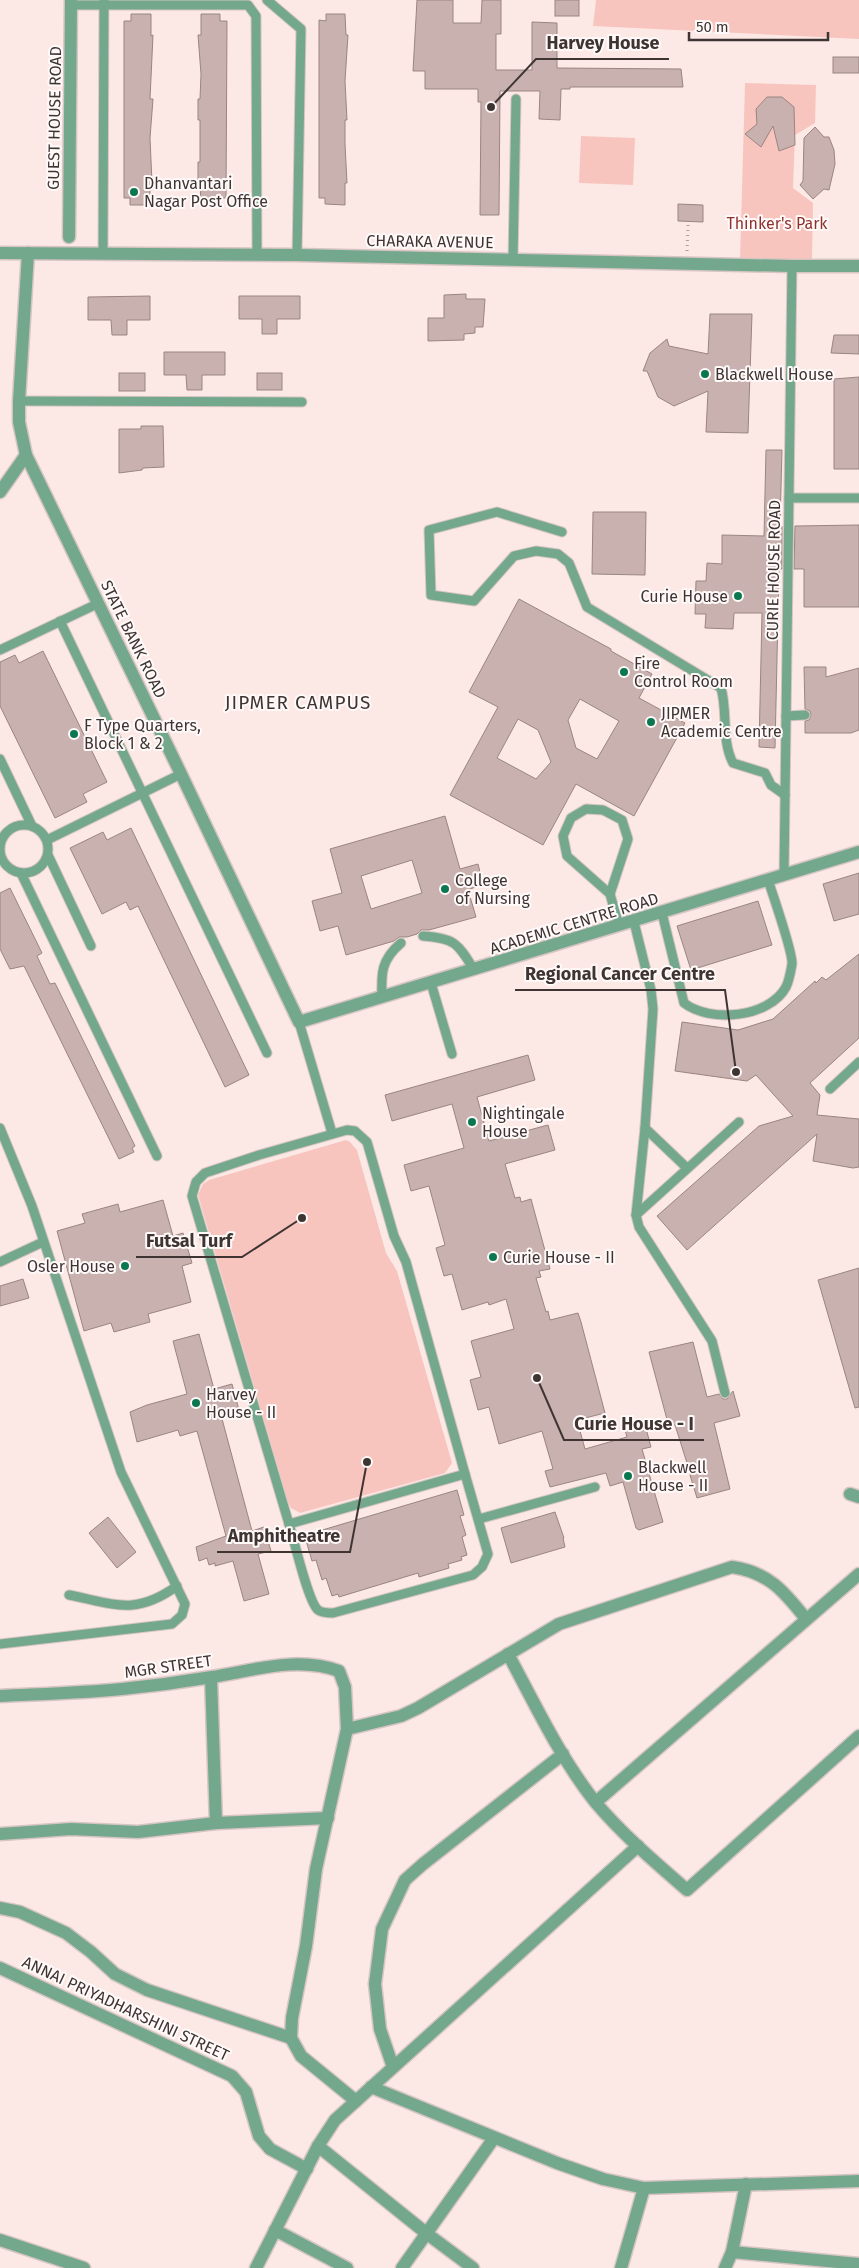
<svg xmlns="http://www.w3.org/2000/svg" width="859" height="2268" font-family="'Fira Sans',sans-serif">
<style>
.green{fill:#f8c5be}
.building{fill:#c8b1ae;stroke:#9a8581;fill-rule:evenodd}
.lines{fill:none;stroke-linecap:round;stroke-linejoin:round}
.service-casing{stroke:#d6c5c2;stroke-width:11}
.minor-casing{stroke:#d6c5c2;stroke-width:15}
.path{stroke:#ab9d9a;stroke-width:3;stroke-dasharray:1 4;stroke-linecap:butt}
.service{stroke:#73a88d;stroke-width:9}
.minor{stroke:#73a88d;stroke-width:12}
.poi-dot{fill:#0b7751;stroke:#fffaf9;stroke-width:2}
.labels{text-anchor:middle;stroke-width:4;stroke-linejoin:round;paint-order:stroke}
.street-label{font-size:16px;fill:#3e3533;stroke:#fffaf9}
.poi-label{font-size:16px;fill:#3e3533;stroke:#fffaf9;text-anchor:start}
.park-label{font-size:16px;fill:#8d332d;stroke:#fffaf9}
.quarter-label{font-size:19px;letter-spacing:1px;fill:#3e3533;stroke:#fffaf9}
.leader{fill:none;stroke:#3e3533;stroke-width:2}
.callout-dot{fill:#3e3533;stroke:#fffaf9;stroke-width:2}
.callout-label{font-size:18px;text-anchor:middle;font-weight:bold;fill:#3e3533;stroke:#fffaf9;stroke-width:4;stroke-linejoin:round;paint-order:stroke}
</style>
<rect width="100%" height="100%" fill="#fce9e6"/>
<g class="green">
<path d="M596 0H859V39L593 26Z"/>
<path d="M745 83 816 85 815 123 795 135 793 188 813 203 812 261 740 260Z"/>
<path d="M581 136 635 138 633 185 579 183Z"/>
<path d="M346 1140 350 1142 357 1150 386 1253 397 1271 452 1463 445 1473 300 1513 291 1508 288 1502 198 1195 203 1184 209 1180Z"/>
</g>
<g class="building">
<path d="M417 0H453V23H481L482 0H501V34H496V70H532V22L557 23V68L681 69 683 87H570V89H561L560 120 539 119 540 91H500L499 215H480L481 102H478V89H425V71H413Z"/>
<rect x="555" y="0" width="24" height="16"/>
<path d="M131 14H151V36L153 35 150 99H153L150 138 152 183H150V205H130V198H124V21H131Z"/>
<path d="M201 14H220V21H227L226 198H220V205H200L201 183 198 184V162H200V120H198V99H200L201 74 198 35H201Z"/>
<path d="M326 14H345L346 35H348L345 81 347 120H345V144L347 183H345V205L325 204V198H319V20L326 21Z"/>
<rect x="833" y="57" width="26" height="16"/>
<path d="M767 97H782L794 107 795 145 779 151 773 126 761 147 745 134 757 124 756 109Z"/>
<path d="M815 127 824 137H829L834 150 835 164 829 190 824 189 813 199 800 185 803 181 804 138Z"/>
<path d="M678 204 703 205V222L678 221Z"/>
<path d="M466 294V299H485L483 327H475V333L464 334V340L428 341V318H444V295Z"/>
<path d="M150 296V320H127V335H112L111 320H88V297Z"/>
<path d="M239 296H300V319H277V334H262V319H239Z"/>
<path d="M710 314H752L748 433 706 432 708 391 674 406 658 397 647 371H643L650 353 667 339 669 346 708 354Z"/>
<path d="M834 335H859V354L831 353Z"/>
<path d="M164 352H225V375H202V390H187L186 375H164Z"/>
<rect x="119" y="373" width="26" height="18"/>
<rect x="257" y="373" width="25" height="17"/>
<path d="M859 377V469H834V379Z"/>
<path d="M141 426H163L164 467 143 468 142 470 119 473V429H141Z"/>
<path d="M766 450H782L780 526H782V569H779L775 748 759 747 762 613H734L733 629 705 628 706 614H695L696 581H706L707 563 722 564V535L764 536Z"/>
<path d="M593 512H646L645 575 592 574Z"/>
<path d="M859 525V607H804V569H794L795 526Z"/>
<path d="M519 599 611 649V651L652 674 639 698 685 723 634 816 576 784 543 845 450 795 498 707 469 692ZM580 699 619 721 597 759 576 748 568 720ZM518 719 538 730 551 762 536 779 497 758Z"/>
<path d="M43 651 107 782 83 794 87 802 55 818 0 706V662L15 655 19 663Z"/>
<path d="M804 667H826V677L859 668V730L851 733H805V721L809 720 811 715 810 711 805 709Z"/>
<path d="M445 816 460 869 478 864 483 884 468 890 476 917 429 930H421L417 934 407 937H399L394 941 346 955 338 926 320 931 312 901 342 893 330 849ZM412 860 422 893 371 909 361 876Z"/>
<path d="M131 828 249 1075 225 1087 138 906 130 910 126 902 102 914 70 848 103 832 107 840Z"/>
<path d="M859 873V914L834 921 823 884Z"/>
<path d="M10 888 42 953 37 956 50 984 55 983 135 1146 132 1148 134 1152 119 1159 24 966 10 969 0 949V893Z"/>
<path d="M758 901 772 945 691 970 677 926Z"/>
<path d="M859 954V1038L810 1083 820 1095 817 1115 859 1119V1167L853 1168 813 1161 817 1134 687 1250 657 1216 759 1126 793 1116 756 1075 747 1081 675 1071 682 1022 738 1030 773 1019 815 981 816 983 822 977 826 980Z"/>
<path d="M528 1055 535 1080 477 1097 489 1141 548 1125 555 1150 505 1164 515 1198 520 1197 521 1202 531 1199 550 1269 539 1271 541 1277 536 1278 546 1312 548 1311 550 1320 578 1313 581 1322 605 1413 577 1420 585 1449 627 1437 624 1427 644 1421 651 1447 642 1449 663 1522 639 1530 636 1528 623 1482 610 1486 606 1473 550 1487 545 1471 553 1469 542 1431 499 1444 489 1407 478 1410 470 1380 481 1377 471 1341 514 1329 506 1299 489 1305 488 1302 462 1310 452 1274 444 1276 436 1248 445 1245 429 1186 411 1191 404 1165 464 1148 452 1104 392 1121 385 1095Z"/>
<path d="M163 1200 173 1236 183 1233 192 1263 182 1266 191 1302 148 1314 150 1322 114 1332 111 1323 84 1331 57 1231 85 1223 82 1214 118 1204 120 1212Z"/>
<path d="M859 1268V1407L855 1408 818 1280Z"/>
<path d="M23 1279 29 1298 0 1306V1286Z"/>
<path d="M199 1334 214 1389 232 1384 239 1410 221 1415 252 1531 264 1527 271 1551 258 1554 269 1594 244 1601 233 1561 215 1566V1563L209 1565 207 1558 199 1561 196 1547 226 1536 197 1431 180 1436 178 1430 137 1442 130 1412 147 1405 187 1394 173 1341Z"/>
<path d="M693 1342 707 1397 719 1394 723 1399H727L733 1391 740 1416 714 1423 730 1489 697 1498 690 1475 695 1466 687 1463 675 1425 669 1427 649 1352Z"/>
<path d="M457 1490 464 1515 460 1516 466 1535 462 1537 467 1555 461 1557 462 1560 448 1564 449 1568 419 1577 418 1573 339 1597 338 1594 332 1596 326 1578 322 1580 316 1560 312 1561 305 1537 320 1532 319 1531Z"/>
<path d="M555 1512 564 1538H563L565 1547 511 1563 501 1528Z"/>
<path d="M108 1517 136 1552 117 1568 89 1533Z"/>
</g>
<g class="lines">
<g class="service-casing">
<g id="service">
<path d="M267 0 301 29 297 255"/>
<path d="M71 5H248L256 16 257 254"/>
<path d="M103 253 104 1"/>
<path d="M513 260 516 99"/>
<path d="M19 401 302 402"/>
<path d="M789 498H859"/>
<path d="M562 532 497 512 429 530 431 595 474 601 514 556 536 551 558 554 569 563 587 607 721 688C728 712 721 740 733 763L765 773 771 785 785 795"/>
<path d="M60 621 267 1053"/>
<path d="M0 650 99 603"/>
<path d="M786 716 805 715"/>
<path d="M0 759 32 826"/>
<circle cx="24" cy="849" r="24"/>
<path d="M47 840 181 774"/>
<path d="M48 855 91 946"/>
<path d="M21 873 157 1156"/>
<path d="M784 875 792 266"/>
<path d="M610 894 628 839 622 820 603 810 586 809 571 818 563 836 567 856 610 894 619 926"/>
<path d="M662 913 684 1003C710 1023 769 1018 786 987 789 981 791 970 792 964 793 953 773 895 768 880"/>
<path d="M634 922 651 990 653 1009 645 1128 636 1215 639 1227 712 1341 725 1393"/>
<path d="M423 936C454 938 458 943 474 970"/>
<path d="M431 983 452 1054"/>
<path d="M382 998C381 973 381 960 401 943"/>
<path d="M299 1022 332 1133"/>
<path d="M830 1089 859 1062"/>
<path d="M0 1128 32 1206 121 1472 185 1604 182 1615 172 1624 0 1644"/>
<path d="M645 1128 687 1168"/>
<path d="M347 1130 355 1131 367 1142 394 1236 406 1262 465 1474 289 1524 192 1196 196 1182 205 1173 259 1155Z"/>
<path d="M636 1215 739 1122"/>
<path d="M0 1262 43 1242"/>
<path d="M479 1519 595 1487"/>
<path d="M289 1524C294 1539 308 1602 318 1610 322 1613 328 1613 333 1613L473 1575 482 1567 488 1554 465 1474"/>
<path d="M69 1595C115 1604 135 1616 177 1586"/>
</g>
</g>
<g class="minor-casing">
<g id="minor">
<path d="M69 237 71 0"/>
<path d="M0 253 297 255 792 266H859"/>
<path d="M28 253 19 401V422L26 455 181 774 299 1022 859 852"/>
<path d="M0 492 26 455"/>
<path d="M850 1494 859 1497"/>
<path d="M508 1654C535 1704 560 1758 596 1803 623 1835 656 1863 687 1890L859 1736"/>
<path d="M211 1678 216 1823"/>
<path d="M0 1696C40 1694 81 1693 122 1689 152 1686 182 1682 212 1677 255 1670 297 1656 339 1671L345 1687 347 1729 316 1869 306 1946 292 2018 291 2038 301 2056 356 2101"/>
<path d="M347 1729 401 1716 418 1708 559 1624 732 1567C768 1572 784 1591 806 1619"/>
<path d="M596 1802 859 1574"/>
<path d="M0 1834 71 1829 138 1832 216 1823 328 1818"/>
<path d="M0 1908 20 1912 66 1933 91 1952 115 1974 147 1990 291 2038"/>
<path d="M0 1968 232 2076 246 2092 259 2136 270 2149 307 2169"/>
<path d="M393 2067 380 2029 375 1984 382 1929 405 1880 423 1864 563 1754"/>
<path d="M371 2087 557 2163 603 2179 644 2188 859 2181"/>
<path d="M318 2146 426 2233 473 2268"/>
<path d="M275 2230 347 2268"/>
<path d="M0 2240 84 2268"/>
<path d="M732 2252 859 2264"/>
<path d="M256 2268 318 2146 335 2120 638 1846"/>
<path d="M402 2268 494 2138"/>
<path d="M621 2268 644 2188"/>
<path d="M725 2268 732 2252 746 2184"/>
</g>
</g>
<path class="path" d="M687 251 688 225"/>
<use href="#service" class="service"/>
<use href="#minor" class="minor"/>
</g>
<g class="poi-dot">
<circle cx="134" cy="192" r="5"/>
<circle cx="705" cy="374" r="5"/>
<circle cx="738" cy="596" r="5"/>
<circle cx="624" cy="672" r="5"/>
<circle cx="651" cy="722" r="5"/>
<circle cx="74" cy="734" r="5"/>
<circle cx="445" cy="889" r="5"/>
<circle cx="472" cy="1122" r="5"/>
<circle cx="493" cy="1257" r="5"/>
<circle cx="125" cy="1266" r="5"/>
<circle cx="196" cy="1403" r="5"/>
<circle cx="628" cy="1476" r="5"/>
</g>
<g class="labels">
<g class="street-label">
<text transform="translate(54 118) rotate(-89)" y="6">GUEST HOUSE ROAD</text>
<text transform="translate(430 241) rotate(1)" y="6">CHARAKA AVENUE</text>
<text transform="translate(773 570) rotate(-89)" y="6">CURIE HOUSE ROAD</text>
<text transform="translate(134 639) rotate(64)" y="6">STATE BANK ROAD</text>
<text transform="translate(574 923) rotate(-17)" y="6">ACADEMIC CENTRE ROAD</text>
<text transform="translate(168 1666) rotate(-8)" y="6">MGR STREET</text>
<text transform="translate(126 2008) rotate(25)" y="6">ANNAI PRIYADHARSHINI STREET</text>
</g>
<g class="poi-label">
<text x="144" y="189">Dhanvantari<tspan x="144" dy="18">Nagar Post Office</tspan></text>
<text x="715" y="380">Blackwell House</text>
<text x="728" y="602" text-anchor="end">Curie House</text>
<text x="634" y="669">Fire<tspan x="634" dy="18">Control Room</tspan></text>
<text x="661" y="719">JIPMER<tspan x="661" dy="18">Academic Centre</tspan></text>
<text x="84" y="731">F Type Quarters,<tspan x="84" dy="18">Block 1 &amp; 2</tspan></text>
<text x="455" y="886">College<tspan x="455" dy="18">of Nursing</tspan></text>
<text x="482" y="1119">Nightingale<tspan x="482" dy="18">House</tspan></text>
<text x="503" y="1263">Curie House - II</text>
<text x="115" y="1272" text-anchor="end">Osler House</text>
<text x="206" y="1400">Harvey<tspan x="206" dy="18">House - II</tspan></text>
<text x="638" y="1473">Blackwell<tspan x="638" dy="18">House - II</tspan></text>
</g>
<g class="park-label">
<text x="777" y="229">Thinker's Park</text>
</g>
<g class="quarter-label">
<text x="298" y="709">JIPMER CAMPUS</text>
</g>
</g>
<path class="leader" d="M491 107L536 59H669M736 1072L725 990H515M302 1218L242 1257H136M537 1378L564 1440H704M367 1462L350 1552H217"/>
<g class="callout-dot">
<circle cx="491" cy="107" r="5"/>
<circle cx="736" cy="1072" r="5"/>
<circle cx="302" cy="1218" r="5"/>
<circle cx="537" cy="1378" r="5"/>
<circle cx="367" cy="1462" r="5"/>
</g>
<g class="callout-label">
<text x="603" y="49">Harvey House</text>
<text x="620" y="980">Regional Cancer Centre</text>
<text x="189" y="1247">Futsal Turf</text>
<text x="634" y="1430">Curie House - I</text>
<text x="284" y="1542">Amphitheatre</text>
</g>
<path d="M689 32v8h139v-8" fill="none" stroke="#3e3533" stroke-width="2.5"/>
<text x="696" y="32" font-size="15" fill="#3e3533" stroke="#fffaf9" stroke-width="4" paint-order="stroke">50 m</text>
</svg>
